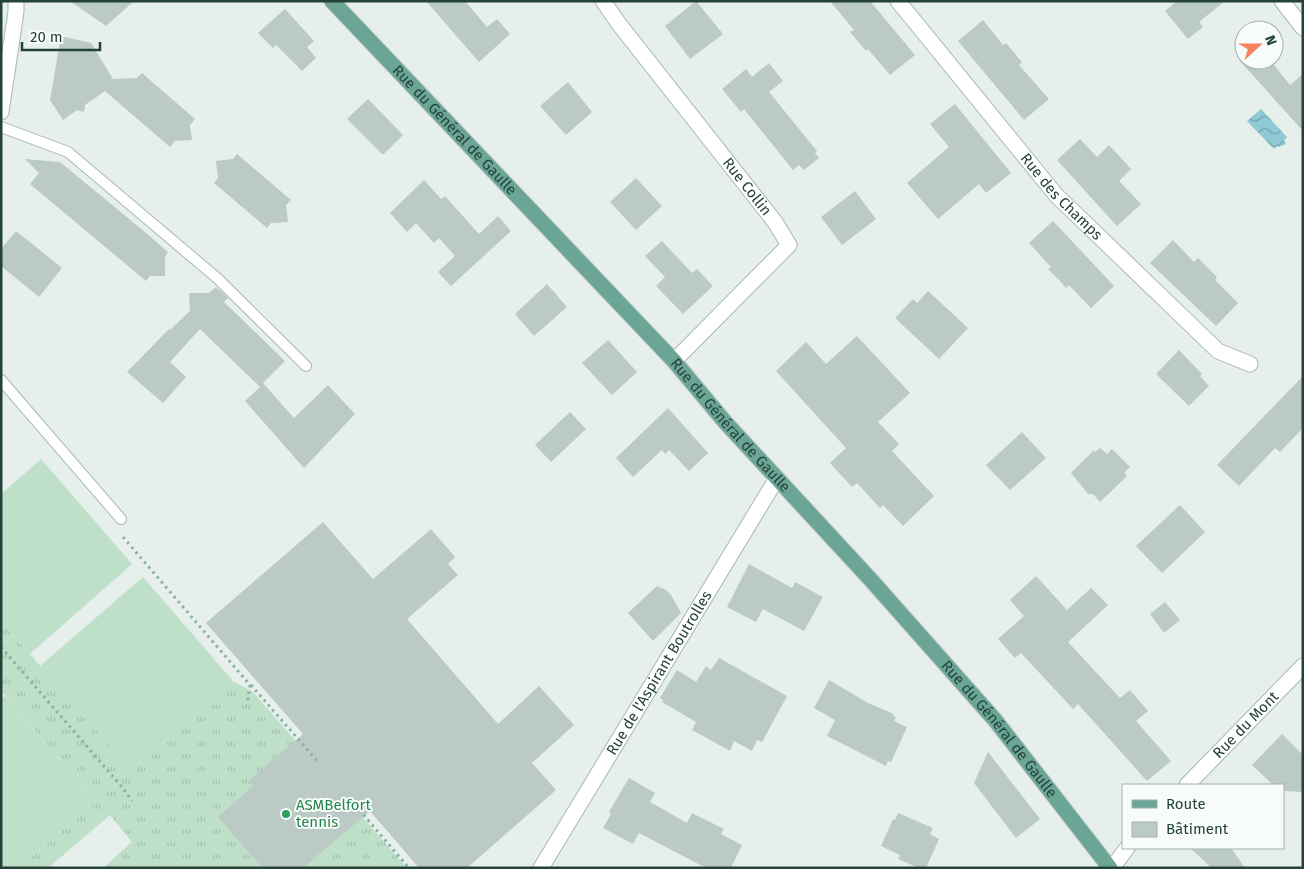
<svg xmlns="http://www.w3.org/2000/svg" width="1304" height="869" font-family="'Fira Sans',sans-serif">
<style>
.grass{fill:url(#grass-tufts)}
.pitch{fill:#bfe0c8}
.water{fill:url(#water-waves)}
.building{fill:#bbcac4}
.lines{fill:none;stroke-linecap:round;stroke-linejoin:round}
.lane-casing{stroke:#a8b8b2;stroke-width:12}
.street-casing{stroke:#a8b8b2;stroke-width:17}
.primary-casing{stroke:#c2cac8;stroke-width:17}
.path{stroke:#86b3a5;stroke-width:3;stroke-dasharray:2.5 4;stroke-linecap:butt}
.lane{stroke:#fff;stroke-width:10}
.street{stroke:#fff;stroke-width:15}
.primary{stroke:#6aa596;stroke-width:15}
.leisure-dot{fill:#2e9e5b;stroke:#f7fbf9;stroke-width:2}
.labels{text-anchor:middle;stroke-width:4;stroke-linejoin:round;paint-order:stroke}
.street-label{font-size:15px;fill:#24423a;stroke:#f7fbf9}
.leisure-label{font-size:15px;fill:#27864d;stroke:#f7fbf9;text-anchor:start}
</style>
<defs>
<pattern id="grass-tufts" width="24" height="20" patternUnits="userSpaceOnUse" patternTransform="scale(1.25)"><rect width="24" height="20" fill="#bfe0c8"/><path d="M3 7l-1-3M5 7V3M7 7l1-3M15 17l-1-3M17 17v-4M19 17l1-3" fill="none" stroke="#a4c1ad"/></pattern>
<pattern id="water-waves" width="16" height="10" patternUnits="userSpaceOnUse" patternTransform="scale(1.25)"><rect width="16" height="10" fill="#8ec9d4"/><path d="M0 5q4-4 8 0t8 0" fill="none" stroke="#74a5ad"/></pattern>
</defs>
<rect width="100%" height="100%" fill="#e6efeb"/>
<path class="grass" d="M1 621 131 770 233 681 253 692 407 868H103L132 842 110 815 48 868H18L96 801 1 691Z"/>
<g class="pitch">
<path d="M41 459 132 564 30 654 1 621V494Z"/>
<path d="M143 577 233 681 131 770 40 666Z"/>
<path d="M5 696 96 801 18 868H1V699Z"/>
</g>
<path class="water" d="M1261 109 1287 137 1284 140 1286 144 1279 147 1277 146 1274 149 1247 121Z"/>
<g class="building">
<path d="M70 1H134L106 26Z"/>
<path d="M426 1H465L487 27 497 19 510 34 479 62Z"/>
<path d="M696 1 723 34 690 59 665 26Z"/>
<path d="M830 1H870L915 55 890 75 868 49 866 51 850 32 854 30Z"/>
<path d="M1177 1H1225L1199 22 1203 27 1188 39 1165 11Z"/>
<path d="M285 9 314 41 307 47 316 58 302 71 276 45 273 48 258 33Z"/>
<path d="M983 20 1003 45 1006 43 1022 62 1019 65 1049 99 1024 120 958 41Z"/>
<path d="M61 36 91 43 113 79 137 78 142 73 195 119 190 125 192 140 175 141 170 147 105 91 85 105 84 112 77 110 63 120 50 100Z"/>
<path d="M1239 60H1270L1290 85 1303 74V131Z"/>
<path d="M769 63 783 81 769 92 817 151 815 153 819 158 804 170 799 165 793 170 744 109 741 112 722 89 746 69 752 77Z"/>
<path d="M568 82 592 112 566 135 540 106Z"/>
<path d="M368 99 403 135 384 154H382L347 119Z"/>
<path d="M955 104 1011 173 986 193 979 184 938 219 907 183 949 147 930 124Z"/>
<path d="M1080 139 1097 157 1109 145 1131 169 1119 181 1141 204 1117 226 1057 160Z"/>
<path d="M237 154 291 200 286 205 288 222 271 223 267 228 214 183 218 178 216 161 233 159Z"/>
<path d="M25 159 60 162 140 228 168 252 165 257V276H150L146 281 30 184 39 173Z"/>
<path d="M636 178 662 206 636 230 610 202Z"/>
<path d="M424 180 441 199 445 196 479 234 498 216 511 231 451 286 438 272 455 256 439 238 434 243 416 223 407 232 390 213Z"/>
<path d="M855 191 876 219 842 245 821 217Z"/>
<path d="M1053 221 1114 286 1091 308 1069 285 1066 288 1058 279 1048 269 1051 267 1029 243Z"/>
<path d="M16 231 62 268 39 297 1 266V249Z"/>
<path d="M1173 240 1194 262 1198 258 1217 277 1215 280 1238 303 1216 326 1150 263Z"/>
<path d="M662 241 692 273 697 269 713 286 683 314 656 286 665 277 645 256Z"/>
<path d="M547 284 567 307 534 336 515 314Z"/>
<path d="M216 287 228 298 224 302 285 361 263 383 294 418 328 385 355 414 304 468 245 401 260 387 200 329 170 362 186 377 163 403 127 372 169 329 170 330 190 311 189 293H209Z"/>
<path d="M928 291 968 328 939 359 895 318 913 299 917 303Z"/>
<path d="M857 336 910 393 878 422 899 444 892 451 934 496 903 526 883 505 880 508 857 483 852 487 830 463 846 448 776 371 806 342 826 364Z"/>
<path d="M608 340 637 372 612 395 582 363Z"/>
<path d="M1179 350 1202 374 1200 376 1209 386 1189 406 1156 374Z"/>
<path d="M1303 376V428L1280 452 1275 448 1239 486 1217 465Z"/>
<path d="M668 408 708 453 689 471 669 450 665 454 662 450 633 477 616 458Z"/>
<path d="M570 412 586 429 551 462 535 445Z"/>
<path d="M1022 432 1046 458 1010 490 986 465Z"/>
<path d="M1100 448 1107 454 1112 449 1130 467 1124 473 1127 476 1100 502 1093 494H1088L1071 473 1094 450 1095 452Z"/>
<path d="M1180 505 1205 532 1162 573 1136 546Z"/>
<path d="M323 522 373 579 431 529 455 557 448 564 458 575 407 619 498 724 539 686 574 725 532 763 556 790 467 868H419L370 811 303 868H262L218 817 253 786 248 781 303 734 206 623Z"/>
<path d="M749 564 792 588 795 582 823 597 804 631 763 609 756 622 727 607Z"/>
<path d="M1036 576 1067 610 1091 588 1108 605 1068 642 1120 698 1130 690 1148 711 1136 721 1171 761 1147 781 1078 704 1073 709 1021 653 1015 658 998 639 1024 616 1010 600Z"/>
<path d="M657 586 666 590 671 595 681 613 653 641 628 613Z"/>
<path d="M1165 602 1180 620 1164 633 1150 614Z"/>
<path d="M719 658 787 696 762 742 757 740 752 751 734 741 730 751 692 730 696 722 662 702 663 700 660 698 677 670 696 682 706 666 711 670Z"/>
<path d="M829 680 868 703 894 714 893 716 896 717 894 721 907 727 891 762 888 761 886 766 827 736 835 720 814 708Z"/>
<path d="M1282 734 1303 755V792L1283 791V785H1273L1252 765Z"/>
<path d="M988 752 1040 819 1016 838 974 783Z"/>
<path d="M629 778 655 793 650 802 687 823 692 813 724 829 721 834 742 845 731 868H706L639 833 633 844 603 828 611 814 609 812Z"/>
<path d="M898 813 933 828 930 834 939 839 926 868H919L898 859 900 855 881 846 893 819 895 820Z"/>
<path d="M1190 848H1231L1245 868H1212Z"/>
</g>
<g class="lines">
<g class="lane-casing">
<g id="lane">
<path d="M1 127 68 152 217 278 306 366"/>
<path d="M1 380 121 519"/>
</g>
</g>
<g class="street-casing">
<g id="street">
<path id="s1" d="M603 1 619 24 775 222 789 245 674 361"/>
<path id="s2" d="M898 1 1056 195 1218 351 1250 364"/>
<path d="M1282 1 1303 28"/>
<path d="M1 112 16 12V1"/>
<path id="s3" d="M1187 785 1303 666"/>
<path id="s4" d="M541 868 777 478"/>
<path d="M1112 868 1127 848"/>
</g>
</g>
<g class="primary-casing">
<g id="primary">
<path id="s5" d="M332 1 674 361 725 422 871 580 995 720 1110 868"/>
</g>
</g>
<g class="path">
<path d="M123 537 250 685 247 704"/>
<path d="M1 647 122 787 132 801"/>
<path d="M251 685 319 763"/>
<path d="M355 805 409 868"/>
<path d="M251 867 252 868"/>
</g>
<use href="#lane" class="lane"/>
<use href="#street" class="street"/>
<use href="#primary" class="primary"/>
</g>
<circle class="leisure-dot" cx="286" cy="814" r="5"/>
<g class="labels">
<g class="street-label">
<text dy="5" stroke="none"><textPath href="#s5" startOffset="178">Rue du Général de Gaulle</textPath></text>
<text dy="5" stroke="none"><textPath href="#s1" startOffset="235">Rue Collin</textPath></text>
<text dy="5" stroke="none"><textPath href="#s2" startOffset="255">Rue des Champs</textPath></text>
<text dy="5" stroke="none"><textPath href="#s5" startOffset="582">Rue du Général de Gaulle</textPath></text>
<text dy="5" stroke="none"><textPath href="#s4" startOffset="228">Rue de l'Aspirant Boutrolles</textPath></text>
<text dy="5" stroke="none"><textPath href="#s3" startOffset="84">Rue du Mont</textPath></text>
<text dy="5" stroke="none"><textPath href="#s5" startOffset="988">Rue du Général de Gaulle</textPath></text>
</g>
<g class="leisure-label">
<text x="296" y="810">ASMBelfort<tspan x="296" dy="17">tennis</tspan></text>
</g>
</g>
<rect width="1304" height="869" fill="none" stroke="#24423a" stroke-width="5"/>
<rect x="1122" y="784" width="162" height="65" fill="#f7fbf9" stroke="#a3b1ad"/>
<rect x="1132" y="800" width="25" height="8" fill="#6aa596" stroke="#a3b1ad"/>
<text x="1166" y="809" font-size="15" fill="#24423a">Route</text>
<rect x="1132" y="822" width="25" height="15" fill="#bbcac4" stroke="#a3b1ad"/>
<text x="1166" y="834" font-size="15" fill="#24423a">Bâtiment</text>
<g transform="translate(1259 45) rotate(69)"><circle r="24" fill="#f7fbf9" stroke="#a3b1ad"/>
<path d="M0-4L9 19L0 12L-9 19Z" fill="#f4845f"/>
<text y="-8" font-size="14" font-weight="bold" text-anchor="middle" fill="#24423a">N</text>
</g>
<path d="M22 42v8h78v-8" fill="none" stroke="#24423a" stroke-width="2.5"/>
<text x="30" y="42" font-size="15" fill="#24423a" stroke="#f7fbf9" stroke-width="4" paint-order="stroke">20 m</text>
</svg>
